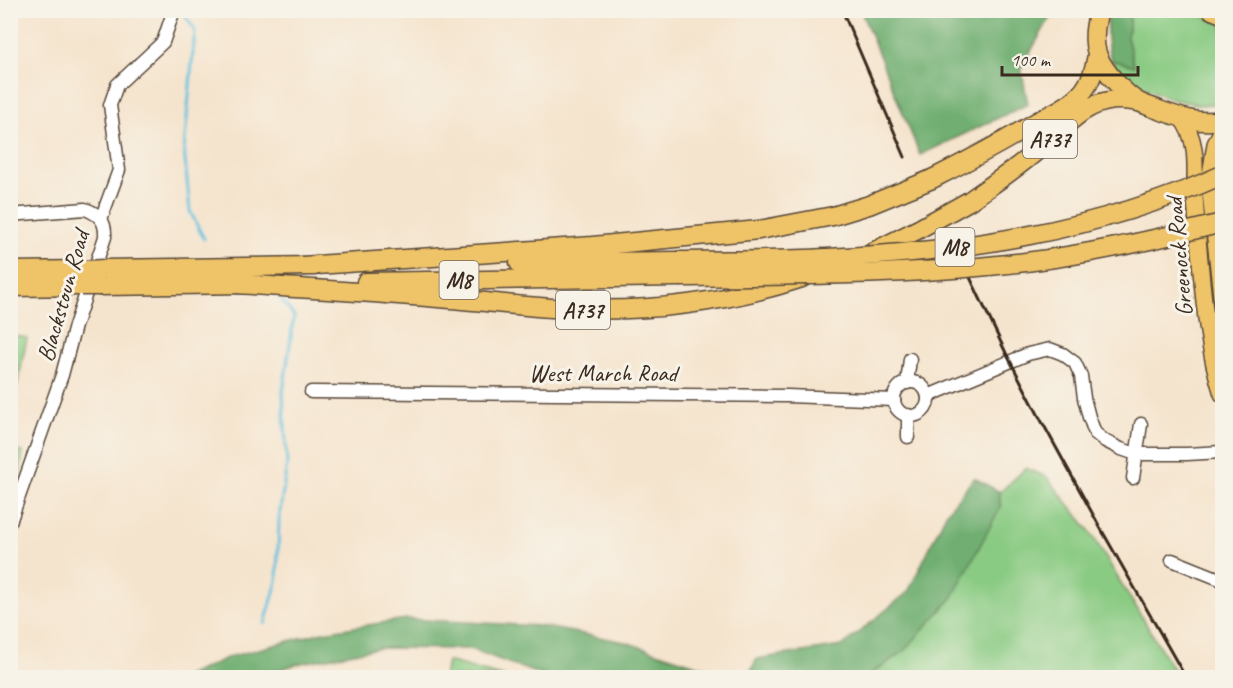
<svg xmlns="http://www.w3.org/2000/svg" width="1233" height="688" font-family="Caveat,sans-serif">
<style>
.green{fill:#8acb83;stroke:#627a50;stroke-width:1.5}
.forest{fill:#6faf71;stroke:#556c48;stroke-width:1.5}
.lines{fill:none;stroke-linecap:round;stroke-linejoin:round}
.stream{stroke:#60c0de;stroke-width:3}
.minor-casing{stroke:#574638;stroke-width:15}
.major-casing{stroke:#574638;stroke-width:18}
.highway-casing{stroke:#574638;stroke-width:21}
.minor{stroke:#fff;stroke-width:12}
.major{stroke:#efc469;stroke-width:15}
.highway{stroke:#efc469;stroke-width:18}
.rail{stroke:#3b2a1e;stroke-width:3}
.highway-bridge-casing{stroke:#574638;stroke-width:21;stroke-linecap:butt}
.highway-bridge{stroke:#efc469;stroke-width:18}
.labels{text-anchor:middle;stroke-width:6;stroke-linejoin:round;paint-order:stroke}
.shield{fill:#f7f3e8;stroke:#73665b;stroke-width:1.5}
.shield-label{font-size:22px;font-weight:bold;fill:#3b2a1e}
.street-label{font-size:24px;fill:#3b2a1e;stroke:#f7f3e8}
</style>
<rect width="100%" height="100%" fill="#f7f3e8"/>
<filter id="ink" filterUnits="userSpaceOnUse"><feTurbulence type="fractalNoise" baseFrequency=".0167" numOctaves="2"/><feDisplacementMap in="SourceGraphic" scale="12" xChannelSelector="R" yChannelSelector="G"/><feConvolveMatrix kernelMatrix="1 2 1 2 8 2 1 2 1" color-interpolation-filters="sRGB"/></filter>
<filter id="wash" filterUnits="userSpaceOnUse"><feTurbulence type="fractalNoise" baseFrequency=".008" numOctaves="4" result="noise"/><feDisplacementMap in="SourceGraphic" scale="24" xChannelSelector="R" yChannelSelector="G"/><feGaussianBlur stdDeviation="1.35" result="paint"/><feColorMatrix in="noise" values="0 0 0 0 0 0 0 0 0 0 0 0 0 0 0 0 0 1.4 0 .05"/><feComposite in="paint" operator="in"/></filter>
<g filter="url(#wash)">
<rect width="100%" height="100%" fill="#f5e4cd"/>
<g class="green">
<path d="M1131 11H1188L1222 23V104L1200 105 1170 99 1126 79 1111 60 1134 65 1127 37Z"/>
<path d="M11 335 27 338 17 387 11 386Z"/>
<path d="M11 449 23 452 11 548Z"/>
<path d="M1026 468 1047 477 1089 530 1178 677 866 678 904 651 1000 508V492Z"/>
<path d="M447 661 505 677H444Z"/>
</g>
<g class="forest">
<path d="M861 11H1054L1021 68 1028 104 920 155Z"/>
<path d="M1110 11H1131L1127 37 1134 66 1111 60C1106 43 1105 28 1110 11Z"/>
<path d="M974 478 1000 492V508L952 598 904 651 866 677H747L757 659 842 646 908 592 947 512Z"/>
<path d="M406 619 541 626 625 642 734 677H546L471 649 379 648 297 664 258 677H185L229 657 323 632Z"/>
</g>
<g class="lines">
<g class="stream">
<path d="M181 10 195 30 184 150 190 211 204 239"/>
<path d="M265 624 277 581 279 519 287 463 283 392 294 316 282 301"/>
</g>
</g>
</g>
<g filter="url(#ink)">
<g class="lines">
<g class="minor-casing">
<g id="minor">
<path d="M10 215 85 209C99 214 106 221 105 237L75 326 62 375 10 522"/>
<path d="M101 219 119 170 110 105 117 85 163 42 174 10"/>
<circle cx="911" cy="399" r="17"/>
<path d="M907 383 910 359"/>
<path d="M311 392 787 396 894 400"/>
<path d="M928 396 1028 354 1050 349 1063 354 1075 363 1081 376 1084 398 1089 417 1095 433 1105 441 1121 449 1136 454H1187L1222 452"/>
<path d="M908 415V437"/>
<path d="M1133 478 1141 424"/>
<path d="M1172 560 1222 580"/>
</g>
</g>
<g class="major-casing">
<g id="major">
<path d="M1181 118C1200 142 1194 169 1195 198 1196 211 1197 225 1198 239 1203 290 1206 345 1222 394"/>
<path d="M1222 129 1215 144 1209 182 1222 306"/>
</g>
</g>
<g class="highway-casing">
<g id="highway">
<path d="M1099 10C1095 25 1092 41 1098 56 1104 71 1124 93 1137 101 1144 105 1152 107 1159 110 1181 118 1199 124 1222 120"/>
<path d="M1212 10 1222 14"/>
<path d="M932 179C968 161 1003 142 1038 121 1054 113 1073 104 1084 90 1092 80 1095 67 1097 55"/>
<path d="M969 201C993 184 1017 168 1039 149 1072 121 1091 92 1138 102"/>
<path d="M865 256 917 230"/>
<path d="M519 263 676 261"/>
<path d="M302 266 593 246 759 230 833 216 869 205 913 187"/>
<path d="M104 269 315 266"/>
<path d="M10 271 86 270"/>
<path d="M366 282 679 277"/>
<path d="M238 284C309 289 380 293 451 299 492 302 533 308 573 309 650 312 729 302 802 278"/>
<path d="M100 286 249 284"/>
<path d="M10 287 82 286"/>
</g>
</g>
<use href="#minor" class="minor"/>
<use href="#major" class="major"/>
<use href="#highway" class="highway"/>
<g class="rail">
<path d="M842 10 905 157"/>
<path d="M947 229 1006 353 1041 420 1101 529 1186 678"/>
</g>
<g class="highway-bridge-casing">
<g id="highway-bridge">
<path d="M913 187 932 179"/>
<path d="M917 230 969 201"/>
<path d="M676 261C727 260 777 261 827 258 963 252 1098 231 1222 175"/>
<path d="M86 270 104 269"/>
<path d="M679 277C795 275 911 276 1026 262 1092 254 1158 239 1222 223"/>
<path d="M82 286H100"/>
</g>
</g>
<use href="#highway-bridge" class="highway-bridge"/>
</g>
</g>
<g class="labels">
<g class="shield">
<rect x="1023" y="120" width="54" height="38" rx="4.5"/>
<rect x="935.5" y="228" width="39" height="38" rx="4.5"/>
<rect x="439.5" y="261" width="39" height="38" rx="4.5"/>
<rect x="556" y="291" width="54" height="38" rx="4.5"/>
</g>
<g class="shield-label">
<text x="1050" y="147">A737</text>
<text x="955" y="255">M8</text>
<text x="459" y="288">M8</text>
<text x="583" y="318">A737</text>
</g>
<g class="street-label">
<text transform="translate(1179 257) rotate(-95)" y="8">Greenock Road</text>
<text transform="translate(63 296) rotate(-74)" y="8">Blackstoun Road</text>
<text x="603" y="381">West March Road</text>
</g>
</g>
<rect width="1233" height="688" fill="none" stroke="#f7f3e8" stroke-width="36"/>
<path d="M1002 66v9h136v-9" fill="none" stroke="#3b2a1e" stroke-width="3"/>
<text x="1011" y="66" font-size="18" fill="#3b2a1e" stroke="#f7f3e8" stroke-width="4.5" paint-order="stroke">100 m</text>
</svg>
